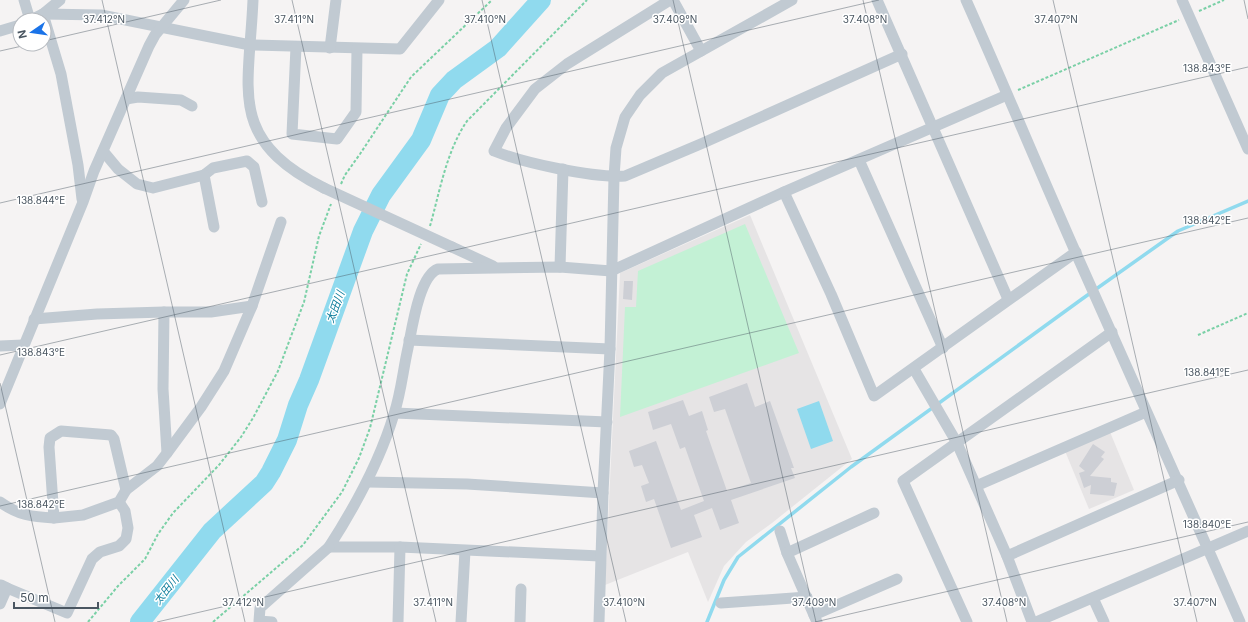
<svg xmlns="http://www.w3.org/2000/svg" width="1248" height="622" font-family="Inter,'Noto Sans JP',sans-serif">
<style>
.education{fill:#e6e4e5}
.green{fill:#c3f1d5}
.water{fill:#90daee}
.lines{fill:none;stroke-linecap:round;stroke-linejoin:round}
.stream{stroke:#90daee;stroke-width:3.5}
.river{stroke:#90daee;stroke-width:20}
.building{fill:#cdcfd5}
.path{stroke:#7ad0a6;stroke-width:2;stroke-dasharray:3 2;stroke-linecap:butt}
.minor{stroke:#c1cad2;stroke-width:11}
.minor-bridge{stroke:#c1cad2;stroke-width:11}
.ticks{fill:none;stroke:#4a5661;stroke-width:1;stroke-opacity:0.45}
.labels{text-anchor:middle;stroke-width:3;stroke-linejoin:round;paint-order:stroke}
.water-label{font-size:11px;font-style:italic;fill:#0c7c9b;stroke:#fff}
.ticks-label{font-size:10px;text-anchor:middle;fill:#4a5661;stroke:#fff;stroke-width:3;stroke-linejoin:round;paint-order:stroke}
</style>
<rect width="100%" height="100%" fill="#f5f3f3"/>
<g class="education">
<path d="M750 215 852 459 772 523 746 542 724 566 708 602 688 552 605 585 620 273Z"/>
<path d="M1110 432 1134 490 1089 509 1065 451Z"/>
</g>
<path class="green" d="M745 224 799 353 620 417 625 307H636L638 271Z"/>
<path class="water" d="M819 401 833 441 811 449 797 409Z"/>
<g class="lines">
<path class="stream" d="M707 622 724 580 738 557 851 467 1082 299 1178 231 1248 201"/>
<path class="river" d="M140 622 212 531 264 483 271 472 287 440 298 405 309 380 363 231 381 195 421 140 440 95 454 80 498 48 541 0"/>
</g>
<g class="building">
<path d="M624 281H633L632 300 623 299Z"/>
<path d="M747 383 755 407 770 401 794 468H791L795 478 731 500 739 523 720 530 712 508 694 515 702 537 671 548 654 499 646 502 641 486 649 483 642 465 634 467 629 451 656 441 681 510 704 501 685 447 680 449 671 424 653 430 648 412 683 400 689 416 702 411 708 430 706 431 727 491 751 483 725 409 714 412 709 397Z"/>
<path d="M1093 444 1105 452 1101 457 1104 459 1090 476 1111 478V482L1117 483 1114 496 1090 494 1091 485 1084 488 1079 473 1085 471 1079 466Z"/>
</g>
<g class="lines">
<g class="path">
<path d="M1199 11 1224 0"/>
<path d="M1018 90 1179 20"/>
<path d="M341 184 345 175 360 154 411 77 492 0"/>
<path d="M430 226C440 191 446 152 467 121L587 0"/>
<path d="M1198 335 1248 313"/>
<path d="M88 622 118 586 145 559 158 534 173 513 219 465 241 437 253 418 278 371 290 339 304 302 319 236 331 204"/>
<path d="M213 622 303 545 342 492 359 458 370 428 407 274 421 244"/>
</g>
<g class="minor">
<path d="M24 0 30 20"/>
<path d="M253 0C249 92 227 139 324 188"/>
<path d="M670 0 567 64 535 89 506 128 494 151C524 163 593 178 625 176L703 143 902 54"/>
<path d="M673 0 701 51"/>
<path d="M877 0 1008 299"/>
<path d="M966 0C1003 83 1038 167 1075 251 1130 375 1186 498 1240 622"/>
<path d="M1182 0 1248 149"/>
<path d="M43 14 101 15 250 45 400 49 439 0"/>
<path d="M43 14 61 74 78 165 82 199"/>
<path d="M31 20 43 14 60 0"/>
<path d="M0 31 20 25"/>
<path d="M296 47 292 134 337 139 356 112 357 49"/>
<path d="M330 48 336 0"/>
<path d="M126 99 138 97 181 100 192 106"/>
<path d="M103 151 118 169 137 184 153 188 204 175 213 168 247 161 254 167 262 202"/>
<path d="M859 160 943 348"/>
<path d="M204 175 214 227"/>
<path d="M784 192 831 294 874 396 1076 252"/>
<path d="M452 247 493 266"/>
<path d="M560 267 563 169"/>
<path d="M252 306 281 222"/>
<path d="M164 312H211L252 306 224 371 201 407 167 453"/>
<path d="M34 319 97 314 164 312 163 389 167 453 157 466 126 490 119 502 83 515 54 518"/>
<path d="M409 340 610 349"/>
<path d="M0 346 23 345"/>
<path d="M914 369 957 443 1007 556 1032 622"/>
<path d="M0 404 83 202 94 171 149 46 155 35 184 0"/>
<path d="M395 413 607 422"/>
<path d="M368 482 467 484 603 493"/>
<path d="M976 486 1146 412"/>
<path d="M0 502C18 515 32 517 54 518L49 447 50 438 61 431 111 435 114 439 126 490"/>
<path d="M780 531 787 553 817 622"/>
<path d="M787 553 874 513"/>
<path d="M600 556 400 547H329C356 505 380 461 394 414 401 393 403 370 408 348 412 329 419 276 438 269L560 267 611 271 784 192 1007 95"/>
<path d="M1007 556 1179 480"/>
<path d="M7 588 67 613 92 559 100 552 119 546 126 539 128 528 125 511 119 502"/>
<path d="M1093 598 1104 622"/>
<path d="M721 603 807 597"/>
<path d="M0 604 7 588 1 585"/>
<path d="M814 615 897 579"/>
<path d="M272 622 259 621 260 608 329 547"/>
<path d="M398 622 400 547"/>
<path d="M461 622 465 551"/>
<path d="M520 622 521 589"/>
<path d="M599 622 603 493 610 349 614 177 616 148 625 117 640 95 662 73 792 0"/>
<path d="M967 622 903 481 1112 332"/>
<path d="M1036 622 1248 531"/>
</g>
<path class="minor-bridge" d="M324 188 452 247"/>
</g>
<path class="ticks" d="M102 0 245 622M292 0 436 622M482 0 626 622M673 0 816 622M863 0 1007 622M1053 0 1197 622M1244 0 1248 19M44 41 221 0M0 51 31 44M0 203 879 0M0 355 1248 67M0 383 55 622M0 506 1248 218M157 622 1248 370M815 622 1248 522"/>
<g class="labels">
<g class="water-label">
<text transform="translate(335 307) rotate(-70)" y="4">太田川</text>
<text transform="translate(166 590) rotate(-52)" y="4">太田川</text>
</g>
</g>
<g class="ticks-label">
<text x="104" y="23">37.412°N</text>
<text x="294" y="23">37.411°N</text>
<text x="485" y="23">37.410°N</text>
<text x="675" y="23">37.409°N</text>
<text x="865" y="23">37.408°N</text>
<text x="1056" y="23">37.407°N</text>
<text x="1207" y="72">138.843°E</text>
<text x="41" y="204">138.844°E</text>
<text x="1207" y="224">138.842°E</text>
<text x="41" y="356">138.843°E</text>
<text x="1207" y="376">138.841°E</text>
<text x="41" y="508">138.842°E</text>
<text x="1207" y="528">138.840°E</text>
<text x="243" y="606">37.412°N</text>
<text x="433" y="606">37.411°N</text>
<text x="624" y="606">37.410°N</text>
<text x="814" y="606">37.409°N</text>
<text x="1004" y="606">37.408°N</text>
<text x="1195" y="606">37.407°N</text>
</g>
<g transform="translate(32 32) rotate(257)"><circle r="19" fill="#ffffff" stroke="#b7bbc0"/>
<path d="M0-3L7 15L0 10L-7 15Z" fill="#1a73e8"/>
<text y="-6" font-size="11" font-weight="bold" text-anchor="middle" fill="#4a5661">N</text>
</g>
<path d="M14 602v6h84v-6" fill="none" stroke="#4a5661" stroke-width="2"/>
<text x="20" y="602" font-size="12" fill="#4a5661" stroke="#ffffff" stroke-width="3" paint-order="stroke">50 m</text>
</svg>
